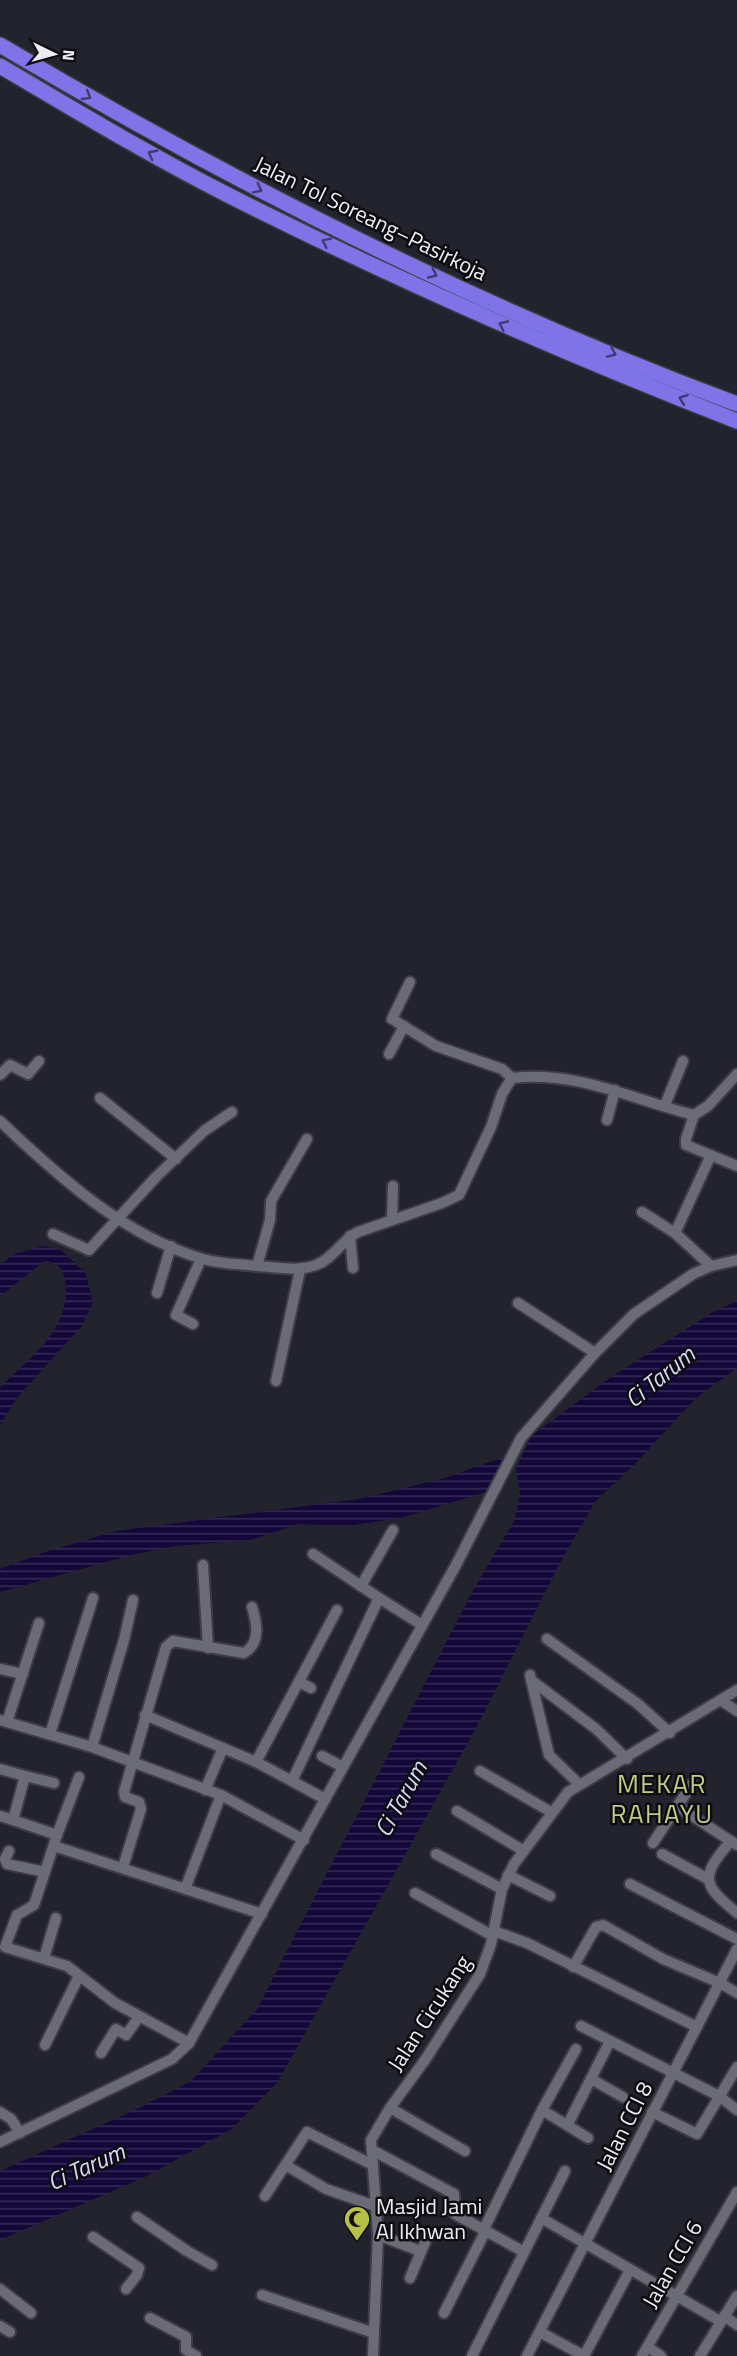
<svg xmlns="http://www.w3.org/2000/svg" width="737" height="2356" font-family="'Titillium Web',sans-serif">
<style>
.water{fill:url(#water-rules)}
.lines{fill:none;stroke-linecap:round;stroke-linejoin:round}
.minor-casing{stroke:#3e3d46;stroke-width:14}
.highway-casing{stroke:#3e3d46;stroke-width:18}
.minor{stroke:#6b6b76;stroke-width:10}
.highway{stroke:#8073e8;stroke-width:15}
.oneway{stroke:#413b72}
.labels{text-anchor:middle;stroke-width:5;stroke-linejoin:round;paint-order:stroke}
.street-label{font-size:22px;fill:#ececf2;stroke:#0d0d11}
.poi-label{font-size:22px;fill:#ececf2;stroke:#0d0d11;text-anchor:start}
.water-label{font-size:24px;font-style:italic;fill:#d7d7fa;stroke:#0d0d11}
.quarter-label{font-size:26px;letter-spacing:1.5px;fill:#c2cb7f;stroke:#0d0d11}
</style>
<defs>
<pattern id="water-rules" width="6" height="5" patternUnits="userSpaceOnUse" patternTransform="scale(1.5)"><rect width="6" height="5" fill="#14083a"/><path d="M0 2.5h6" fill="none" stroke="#362c57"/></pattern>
</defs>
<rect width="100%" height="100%" fill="#23232d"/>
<g class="water">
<path d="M43 1246 60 1249 86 1274 93 1303 81 1327 16 1399 0 1426V1387C29 1359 73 1327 65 1281 63 1268 58 1263 45 1261L0 1296V1265L14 1254Z"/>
<path d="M737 1301V1368L695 1399 637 1462 595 1502 559 1565 475 1730 277 2083 232 2129 145 2177 0 2240V2171L141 2107 191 2081 257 2009 472 1592 514 1521 520 1495 516 1469 531 1436 611 1377 713 1312Z"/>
<path d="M506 1456 486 1492 401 1518 347 1526 299 1524 251 1540 176 1546 131 1555 0 1592V1569L48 1551 116 1531 359 1499 445 1478Z"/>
</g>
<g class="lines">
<g class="minor-casing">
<g id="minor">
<path d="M410 982 392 1019 436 1046 502 1069 512 1078"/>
<path d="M389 1054 404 1026"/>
<path d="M0 1075 10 1065 28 1074 39 1061"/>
<path d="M100 1098 176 1159"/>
<path d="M665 1105 683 1061"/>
<path d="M694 1115 686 1139V1145L737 1166"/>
<path d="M607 1120 615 1090"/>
<path d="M0 1121C58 1176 124 1236 203 1259 220 1264 239 1264 257 1266 277 1267 297 1272 316 1265 333 1259 342 1240 358 1232L442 1203 459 1195 491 1127 502 1094 512 1078C576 1070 634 1100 694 1115L708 1106 737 1074"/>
<path d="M642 1212 675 1233 711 1266"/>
<path d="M392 1220 393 1186"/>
<path d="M675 1233 711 1155"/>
<path d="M53 1234 89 1250 156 1177 204 1131 232 1112"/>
<path d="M350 1236 353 1268"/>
<path d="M257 1266 270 1220 271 1201 307 1139"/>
<path d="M157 1293 171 1246"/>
<path d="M518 1303 595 1353"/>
<path d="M193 1324 176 1315 201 1259"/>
<path d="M276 1381 300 1270"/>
<path d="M313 1554 379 1598 292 1781 325 1799"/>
<path d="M203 1565 208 1648"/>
<path d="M361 1586 393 1530"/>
<path d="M379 1598 422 1625"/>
<path d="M547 1639 638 1704 670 1733"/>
<path d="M0 1669 23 1674"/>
<path d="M530 1675 549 1755 579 1784"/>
<path d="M531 1680 596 1729 627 1759"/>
<path d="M299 1682 311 1688"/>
<path d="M722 1701 737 1711"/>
<path d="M145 1715 256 1762 292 1781"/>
<path d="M0 1720 92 1747 221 1795 304 1840"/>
<path d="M7 1722 39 1623"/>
<path d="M50 1734 93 1598"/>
<path d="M92 1747 124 1640 133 1600"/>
<path d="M322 1756 343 1767"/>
<path d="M256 1762 337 1610"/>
<path d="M0 1769 25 1776 13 1820 57 1835 34 1905 17 1915 5 1947 67 1966 115 2003 189 2043"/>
<path d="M480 1771 551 1812"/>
<path d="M25 1776 54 1783"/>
<path d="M205 1790 223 1748"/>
<path d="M677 1806 737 1845"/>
<path d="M457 1811 524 1851"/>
<path d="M0 1816 13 1820"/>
<path d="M57 1835 79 1777"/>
<path d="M730 1842C699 1878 703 1885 737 1913"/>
<path d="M653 1843 692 1784"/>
<path d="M54 1846 262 1914"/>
<path d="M9 1851 5 1859 7 1864 45 1872"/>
<path d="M436 1854 502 1889"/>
<path d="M662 1854 708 1879"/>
<path d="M123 1867 141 1809 139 1802 125 1797 124 1792 166 1647 173 1641 244 1653C261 1643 257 1623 252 1607"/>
<path d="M508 1875 550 1896"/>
<path d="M630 1884 737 1939"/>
<path d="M185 1889 221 1795"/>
<path d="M415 1893 493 1936"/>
<path d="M494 1931 527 1943 697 2027"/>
<path d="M44 1958 56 1918"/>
<path d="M573 1967 596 1927 603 1925 663 1959 720 1983 737 1993"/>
<path d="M581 2026 719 2096 737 2110"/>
<path d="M45 2045 79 1976"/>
<path d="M101 2053 116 2029 126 2035 139 2017"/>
<path d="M591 2079 623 2097"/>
<path d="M390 2108 465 2151"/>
<path d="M542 2110 588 2138"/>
<path d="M0 2112 11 2119 20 2133"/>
<path d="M652 2112 697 2134 737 2067"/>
<path d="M568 2124 610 2041"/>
<path d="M0 2142 172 2059 189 2043 456 1565 521 1438 595 1353 634 1314 693 1274 711 1266 737 1260"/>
<path d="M372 2150 454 2194 455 2214 524 2252"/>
<path d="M287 2166 326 2189 375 2206"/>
<path d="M265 2196 307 2132 373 2165"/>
<path d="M137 2217 187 2251 212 2265"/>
<path d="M541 2218 720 2321"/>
<path d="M483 2231 542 2110 576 2049"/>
<path d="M378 2235 420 2251"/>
<path d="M93 2237 139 2268 137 2275 126 2289"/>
<path d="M410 2278 429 2233"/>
<path d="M0 2289 31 2313"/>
<path d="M262 2295 374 2333"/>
<path d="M444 2313 485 2232"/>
<path d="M724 2316 737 2325"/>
<path d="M150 2318 186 2337V2350L196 2356"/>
<path d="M0 2326 10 2332"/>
<path d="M540 2332 584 2356 630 2270"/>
<path d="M648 2347 661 2356"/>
<path d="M373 2356 378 2235 371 2140 390 2108 425 2060 480 1974 491 1944 502 1889 514 1864 568 1792 737 1690"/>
<path d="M472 2356 565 2171"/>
<path d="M527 2356 737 1949"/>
<path d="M642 2356 737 2192"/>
<path d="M700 2356 737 2296"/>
</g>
</g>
<g class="highway-casing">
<g id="highway">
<path d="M0 45C235 184 481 309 737 404"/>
<path d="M0 66C75 110 149 155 226 194 392 278 563 353 737 421"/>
</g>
</g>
<use href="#minor" class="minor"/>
<use href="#highway" class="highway"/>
</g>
<defs><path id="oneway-chevron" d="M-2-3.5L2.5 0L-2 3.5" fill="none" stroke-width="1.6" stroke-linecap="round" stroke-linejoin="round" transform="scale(1.5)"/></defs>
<g class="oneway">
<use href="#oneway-chevron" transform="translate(87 96) rotate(31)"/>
<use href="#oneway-chevron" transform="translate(152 154) rotate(-152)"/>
<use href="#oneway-chevron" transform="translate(258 189) rotate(27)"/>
<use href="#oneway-chevron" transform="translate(326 242) rotate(-154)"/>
<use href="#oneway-chevron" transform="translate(433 274) rotate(25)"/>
<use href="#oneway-chevron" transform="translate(503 325) rotate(-155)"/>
<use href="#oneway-chevron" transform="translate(612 353) rotate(23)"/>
<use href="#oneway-chevron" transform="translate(683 399) rotate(-159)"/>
</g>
<defs>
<g id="mosque-pin" transform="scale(1.35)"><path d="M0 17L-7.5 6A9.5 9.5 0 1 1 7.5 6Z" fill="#b6c148" stroke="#0d0d11"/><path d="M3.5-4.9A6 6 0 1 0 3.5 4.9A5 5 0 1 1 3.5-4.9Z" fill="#111"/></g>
</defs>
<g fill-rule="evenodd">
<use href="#mosque-pin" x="357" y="2219"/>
</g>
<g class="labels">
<g class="street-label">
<text transform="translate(371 218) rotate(26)" y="8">Jalan Tol Soreang–Pasirkoja</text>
<text transform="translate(429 2013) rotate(-57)" y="8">Jalan Cicukang</text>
<text transform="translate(624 2126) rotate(-63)" y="8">Jalan CCI 8</text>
<text transform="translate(672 2264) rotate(-60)" y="8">Jalan CCI 6</text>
</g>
<g class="poi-label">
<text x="376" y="2214">Masjid Jami<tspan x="376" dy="25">Al Ikhwan</tspan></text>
</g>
<g class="water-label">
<text transform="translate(660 1377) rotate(-39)" y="8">Ci Tarum</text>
<text transform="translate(401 1799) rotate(-61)" y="8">Ci Tarum</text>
<text transform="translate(86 2167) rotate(-24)" y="8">Ci Tarum</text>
</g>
<g class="quarter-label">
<text x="662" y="1793">MEKAR<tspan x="662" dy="30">RAHAYU</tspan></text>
</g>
</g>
<g transform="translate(54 54) rotate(95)" stroke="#0d0d11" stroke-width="4.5" paint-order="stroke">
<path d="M0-4.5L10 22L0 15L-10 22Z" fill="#ececf2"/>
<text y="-9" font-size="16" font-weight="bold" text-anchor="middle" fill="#ececf2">N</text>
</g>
</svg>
